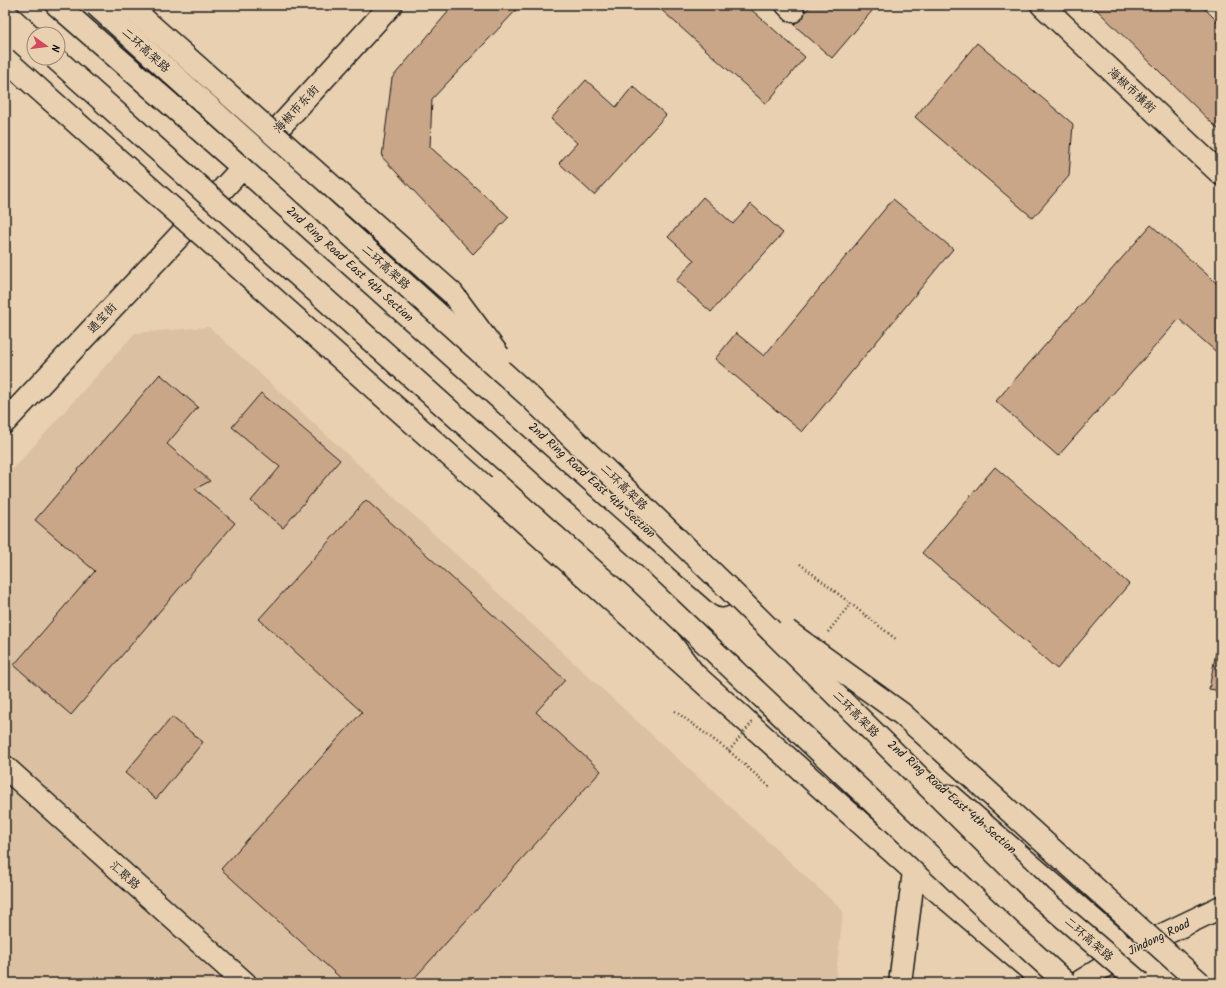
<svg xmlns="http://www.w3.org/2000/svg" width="1226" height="988" font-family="Kalam,'LXGW WenKai TC',sans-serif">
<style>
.built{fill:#dbc0a1}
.building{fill:#caa689;stroke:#1c1c1c}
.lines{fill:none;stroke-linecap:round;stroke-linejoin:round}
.minor-casing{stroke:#1c1c1c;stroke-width:25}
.major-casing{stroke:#1c1c1c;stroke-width:25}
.highway-casing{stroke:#1c1c1c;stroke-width:25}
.path{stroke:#1c1c1c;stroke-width:2.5;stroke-dasharray:1 3;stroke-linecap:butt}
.minor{stroke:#e8d0b0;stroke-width:22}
.major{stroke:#e8d0b0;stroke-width:22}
.highway{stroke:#e8d0b0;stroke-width:22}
.highway-bridge-casing{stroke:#1c1c1c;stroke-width:25;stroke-linecap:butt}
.path-bridge{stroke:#1c1c1c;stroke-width:2.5;stroke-dasharray:1 3;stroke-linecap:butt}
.highway-bridge{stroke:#e8d0b0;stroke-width:22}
.labels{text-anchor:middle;stroke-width:3;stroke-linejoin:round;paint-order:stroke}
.street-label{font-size:12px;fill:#1c1c1c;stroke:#e8d0b0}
</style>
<rect width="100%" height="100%" fill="#e8d0b0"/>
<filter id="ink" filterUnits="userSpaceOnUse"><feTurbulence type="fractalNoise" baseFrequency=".025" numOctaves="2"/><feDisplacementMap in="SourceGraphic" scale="8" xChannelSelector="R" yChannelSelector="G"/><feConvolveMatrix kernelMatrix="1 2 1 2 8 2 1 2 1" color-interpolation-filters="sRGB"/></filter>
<g filter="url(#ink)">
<path class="built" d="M209 327 843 911 835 983H5V478L135 333Z"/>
<g class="building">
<path d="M454 5H521L432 99 430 147 509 217 473 254 382 157 392 78Z"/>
<path d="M656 5H746L805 57 766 104Z"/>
<path d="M811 5H877L832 58 794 25Z"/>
<path d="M1092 5H1201L1221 25V132Z"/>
<path d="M977 43 1073 124 1069 176 1033 218 915 117Z"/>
<path d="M586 80 616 107 633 86 666 115 594 195 559 163 577 143 551 119Z"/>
<path d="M703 197 733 224 751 204 783 233 711 312 676 281 694 260 668 237Z"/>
<path d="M893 199 953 249 802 432 715 359 736 333 764 356Z"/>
<path d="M1151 225 1221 287V356L1179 319 1058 456 996 401Z"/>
<path d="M160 374 198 407 167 444 210 481 195 489 235 523 71 715 14 665 95 571 35 520Z"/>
<path d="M261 393 340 460 283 528 251 501 280 467 232 427Z"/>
<path d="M1221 459V469L1216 465Z"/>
<path d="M995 467 1129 584 1057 669 922 553Z"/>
<path d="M366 500 565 680 536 712 601 771 410 983H346L221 869 362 712 259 619Z"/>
<path d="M1221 625V691L1209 689Z"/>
<path d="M172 717 203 742 156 799 125 773Z"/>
</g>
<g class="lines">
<g class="minor-casing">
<g id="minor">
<path d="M787 5 793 11"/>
<path d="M1042 5 1221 174"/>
<path d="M5 422 200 214 391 5"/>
<path d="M5 767 245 983"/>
</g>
</g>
<g class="major-casing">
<g id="major">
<path d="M57 5 242 167 622 508 722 596"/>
<path d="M5 40 649 614 694 674 914 871 1046 983"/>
<path d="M951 796 1166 983"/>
<path d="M900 983 914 871"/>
<path d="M1078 983 1129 951 1221 907"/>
</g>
</g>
<g class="highway-casing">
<g id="highway">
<path d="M5 13 34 39"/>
<path d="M484 486 694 674"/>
</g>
</g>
<g class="path">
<path d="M800 564 897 640"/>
<path d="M675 711 729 751 771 788"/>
</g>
<use href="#minor" class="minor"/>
<use href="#major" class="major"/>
<use href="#highway" class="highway"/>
<g class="highway-bridge-casing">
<g id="highway-bridge">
<path d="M96 5 530 397 728 588 1041 898 1140 983"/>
<path d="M128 5 452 293 499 356"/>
<path d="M55 58 639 580 1008 930 1066 983"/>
<path d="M5 59 484 486"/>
<path d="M787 631 902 714 1200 983"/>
</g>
</g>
<g class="path-bridge">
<path d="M828 632 851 603"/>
<path d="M729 751 754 720"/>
</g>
<use href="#highway-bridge" class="highway-bridge"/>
</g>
</g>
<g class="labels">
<g class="street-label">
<text transform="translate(146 50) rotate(42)" y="4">二环高架路</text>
<text transform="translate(1132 90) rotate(43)" y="4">海椒市横街</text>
<text transform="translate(296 109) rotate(-47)" y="4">海椒市东街</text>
<text transform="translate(350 264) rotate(42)" y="4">2nd Ring Road East 4th Section</text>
<text transform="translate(386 267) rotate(42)" y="4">二环高架路</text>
<text transform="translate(102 318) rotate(-47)" y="4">通宝街</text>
<text transform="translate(592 480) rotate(42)" y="4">2nd Ring Road East 4th Section</text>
<text transform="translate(624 487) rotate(44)" y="4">二环高架路</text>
<text transform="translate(856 714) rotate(45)" y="4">二环高架路</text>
<text transform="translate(952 797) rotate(41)" y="4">2nd Ring Road East 4th Section</text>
<text transform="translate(125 875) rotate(42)" y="4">汇聚路</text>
<text transform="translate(1159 937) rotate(-26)" y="4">Jindong Road</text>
<text transform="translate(1089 939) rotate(41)" y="4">二环高架路</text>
</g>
</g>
<rect width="1226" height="988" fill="none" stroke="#e8d0b0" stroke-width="20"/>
<rect x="10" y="10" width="1206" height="968" fill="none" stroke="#1c1c1c" stroke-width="1.5" filter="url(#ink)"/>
<g transform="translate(46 46) rotate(104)"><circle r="19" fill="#e8d0b0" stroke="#968875"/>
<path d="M0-3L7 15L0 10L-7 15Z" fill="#d1495b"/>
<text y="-6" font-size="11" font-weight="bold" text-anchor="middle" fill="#1c1c1c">N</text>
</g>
</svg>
